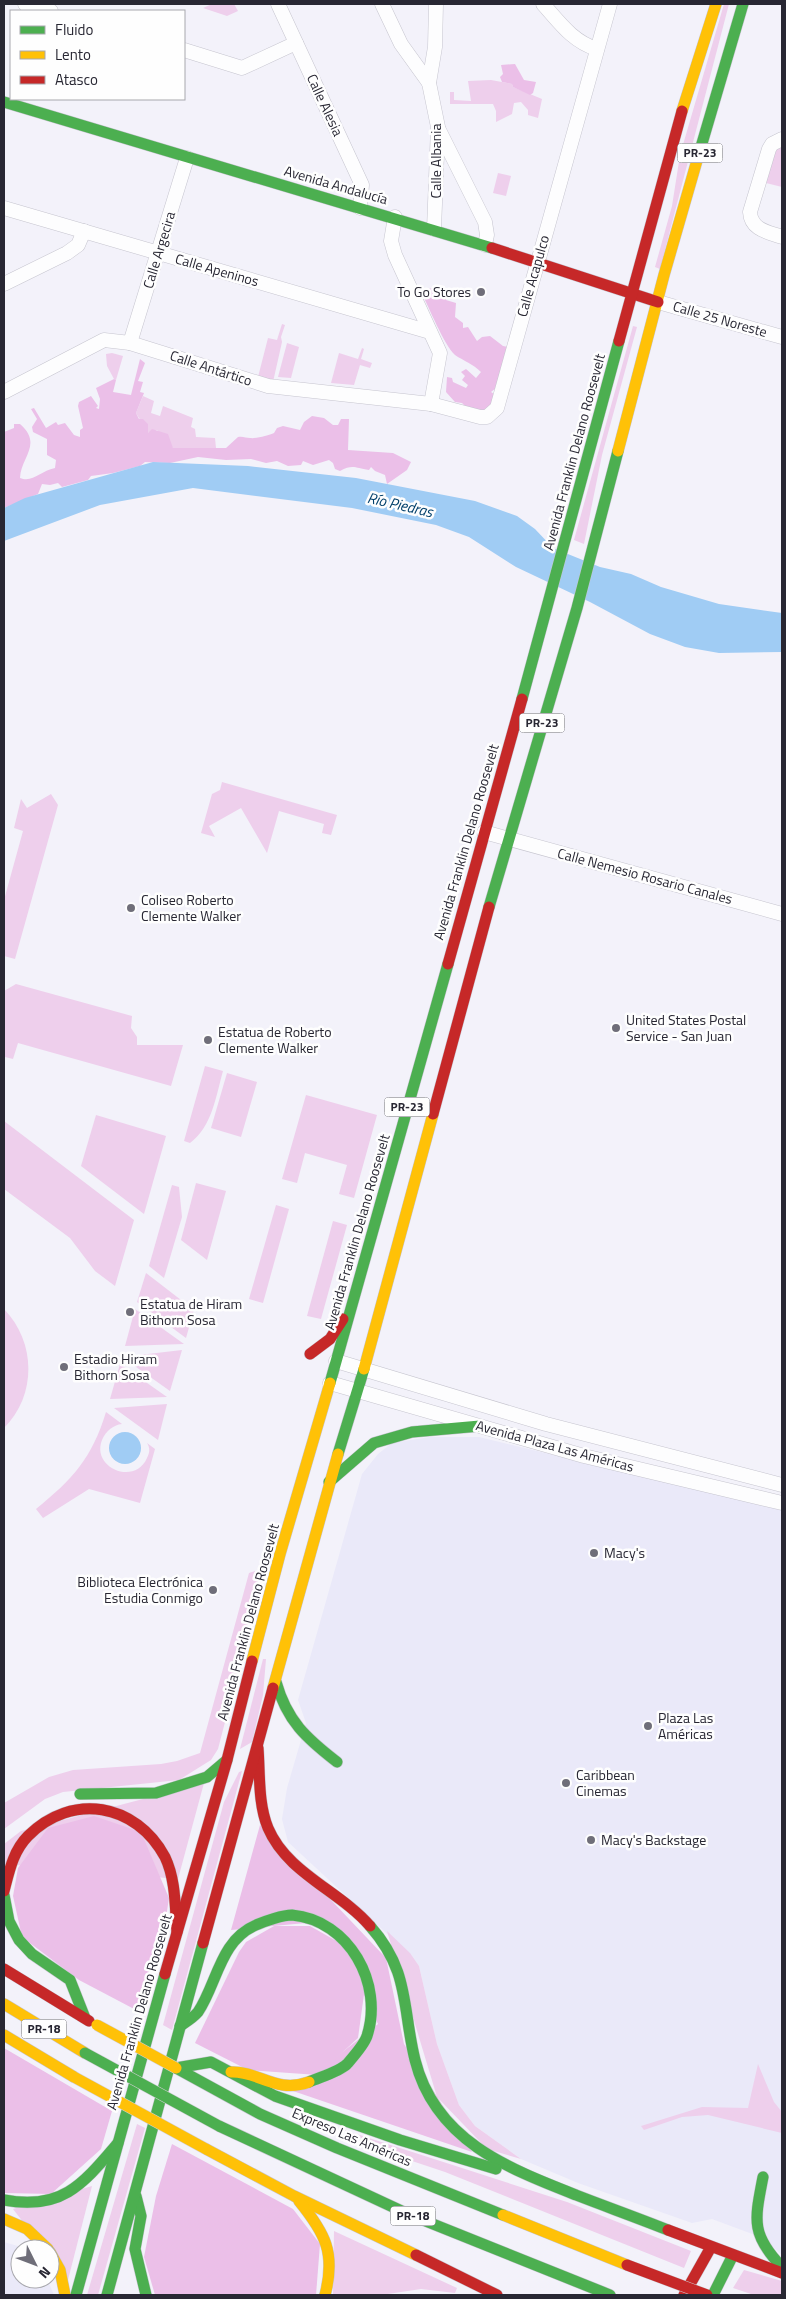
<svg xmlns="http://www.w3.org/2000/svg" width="786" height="2299" font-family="'Titillium Web',sans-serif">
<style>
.built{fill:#eae9f9}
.green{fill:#eecfec}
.forest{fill:#ebbfe8}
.water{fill:#a0ccf4}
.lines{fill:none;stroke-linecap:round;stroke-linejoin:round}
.street-casing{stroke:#c6c5cf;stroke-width:15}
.fast-casing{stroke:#c6c5cf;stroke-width:12}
.slow-casing{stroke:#c6c5cf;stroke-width:12}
.jam-casing{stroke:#c6c5cf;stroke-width:12}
.street{stroke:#fdfdfe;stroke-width:14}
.fast{stroke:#4caf50;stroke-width:11}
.slow{stroke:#ffc107;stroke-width:11}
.jam{stroke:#c62828;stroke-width:11}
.fast-bridge-casing{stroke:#d0cfd5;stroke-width:12;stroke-linecap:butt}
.slow-bridge-casing{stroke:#d0cfd5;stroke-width:12;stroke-linecap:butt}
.jam-bridge-casing{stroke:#d0cfd5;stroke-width:12;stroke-linecap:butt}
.fast-bridge{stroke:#4caf50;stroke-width:11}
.slow-bridge{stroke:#ffc107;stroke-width:11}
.jam-bridge{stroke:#c62828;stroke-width:11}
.poi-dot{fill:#6f6e79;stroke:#fefefe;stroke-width:2}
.labels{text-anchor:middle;stroke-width:5;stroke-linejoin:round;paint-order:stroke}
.shield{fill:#fefefe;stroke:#686870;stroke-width:1}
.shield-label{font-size:12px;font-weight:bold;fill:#282733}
.street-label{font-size:14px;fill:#282733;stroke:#fefefe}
.poi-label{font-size:14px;fill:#282733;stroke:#fefefe;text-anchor:start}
.water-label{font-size:15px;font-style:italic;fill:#003f6a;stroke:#fefefe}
</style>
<rect width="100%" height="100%" fill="#f3f2fa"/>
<g class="built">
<path d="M430 1437H479L782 1510V2255L763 2238 712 2219 692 2223 578 2183 521 2159 475 2126 459 2105 437 2044 419 1966 412 1957 288 1842 282 1819 287 1788 306 1723 298 1700 362 1474 378 1454 392 1443Z"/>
<path d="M4 2242 28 2249H20V2279H47L54 2295H4Z"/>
</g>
<g class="green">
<path d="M212 4H234L238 11 227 16 203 8Z"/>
<path d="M724 4H729L660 269 655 267 672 206 680 155Z"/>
<path d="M491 80 512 84 513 87 542 99 538 118 528 115V110L521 102 514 103 512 114 496 122V111L493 104H450V92H454V100L471 101 468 81Z"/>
<path d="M782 145V187L766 183 776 150Z"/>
<path d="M498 173 511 176 506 196 493 193Z"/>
<path d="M282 324 285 325 281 337 282 342 273 382 258 377 268 338 277 340Z"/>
<path d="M633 326 637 327 602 455 584 544 574 540Z"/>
<path d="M287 343 299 347 291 378 278 377Z"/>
<path d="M362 348 364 349 361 359 372 363 370 368 360 365 354 385 331 383 339 353 358 359Z"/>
<path d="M112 353 123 356 116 380 114 379 107 366 106 354Z"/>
<path d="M143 396 154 401 151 413 160 416 163 406 193 418 191 427 195 429 196 437 215 438 216 448H173L157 430 148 433 136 413Z"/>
<path d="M222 782 337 815 331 835 322 833 324 824 279 811 267 853 241 808 209 826 215 837 201 833 212 794 220 790Z"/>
<path d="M51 794 58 805 15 959 4 956V900L23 831 14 828 21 799 27 808Z"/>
<path d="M16 984 132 1016 131 1028 137 1037V1045H183L171 1086 18 1043 13 1059 5 1057 4 1061V991Z"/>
<path d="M205 1066 223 1071C216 1096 212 1127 190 1143L184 1141Z"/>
<path d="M227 1073 257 1082 241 1137 211 1128Z"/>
<path d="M306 1095 377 1115 354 1198 339 1194 347 1165 305 1153 297 1183 282 1179Z"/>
<path d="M96 1115 166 1136 144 1214 81 1166Z"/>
<path d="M4 1121 134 1220 115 1286 95 1271 70 1238 4 1189Z"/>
<path d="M196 1183 226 1191 207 1260 181 1240Z"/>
<path d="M172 1185 179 1187 182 1217 164 1278 149 1266Z"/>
<path d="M276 1205 289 1209 263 1303 249 1299Z"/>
<path d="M333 1221 347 1225 321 1319 307 1316Z"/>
<path d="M146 1273 194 1310 186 1338 137 1302Z"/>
<path d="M4 1309C36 1342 37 1395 4 1428Z"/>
<path d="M135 1309 184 1344 125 1346Z"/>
<path d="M182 1350 170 1391 122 1357Z"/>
<path d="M120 1364 167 1397 110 1399Z"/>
<path d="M167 1404 158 1440 114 1408Z"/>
<path d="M106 1412 122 1424C113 1425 106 1431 102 1440 91 1468 135 1486 147 1458 150 1452 150 1448 147 1443L155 1449 140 1503 89 1489 43 1518 36 1509C73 1479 92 1458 106 1412Z"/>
<path d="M255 1571 259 1576 258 1582 225 1722 218 1749 211 1760 179 1780 63 1792 45 1799 4 1829V1803L49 1777 73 1770 161 1764 177 1761 200 1753 249 1573Z"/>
<path d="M263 1659H266L263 1695 252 1742 240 1749Z"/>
<path d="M242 1771 172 2030 163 2025 224 1802 239 1772Z"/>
<path d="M204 1783 178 1879 4 1864V1844L21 1831Z"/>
<path d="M387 1931 410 1953 419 1966 437 2044 459 2105 475 2126 521 2159 487 2149 437 2097Z"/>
<path d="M758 2064 774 2102 782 2112V2133L708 2115 682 2117 644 2130 641 2126 702 2107 748 2108Z"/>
<path d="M137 2124 145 2128 98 2295H87Z"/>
<path d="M341 2129 567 2202 691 2251 684 2268 445 2172 412 2161Z"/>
<path d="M92 2186 68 2280 13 2209Z"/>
<path d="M334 2231 457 2288 455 2293 421 2289 381 2295H333Z"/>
<path d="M744 2270 782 2281V2295H754L733 2288Z"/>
</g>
<g class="forest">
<path d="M515 64 524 80 536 82 533 93 530 95 513 87 512 84 502 82 500 77 503 74 501 65Z"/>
<path d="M437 288 446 292V300L456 303 455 317 463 323V328L468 327 477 341 482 337 490 336 503 346 508 347 501 384 491 392 494 394 493 405 485 413 465 406 462 403 455 402 446 392 447 377 452 378 453 382 466 388 468 385 462 380 465 376 461 372 466 369 476 378 481 372C473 364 464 361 455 355 444 345 429 307 421 292L424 289Z"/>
<path d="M140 359 145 363 138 381 143 382 140 392 144 393 136 413 139 419H143L148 424V433L152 429 168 434 173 448H226L238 437C243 436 246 438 250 438 256 439 269 435 274 433L277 428 283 426 300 430 304 422 312 416 324 418 333 425H338L341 419H349L348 450 393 453 411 462 407 470 387 484 385 475 375 471 371 467 369 470C355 468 353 464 340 471L335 469 333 463 329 460 313 465 303 461 301 465 288 466 277 461 266 463 251 459 226 460 198 457 170 463 145 462 140 466 113 473 91 476 88 480 62 487 58 483 50 485 42 484 38 494 4 508V432L14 428V424H20C43 444 21 457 20 478 33 483 40 471 55 468L56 460 47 455V439L33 432 32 427 37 419 31 409 34 408 46 428 56 422 58 425 65 423 74 435 80 437V430L83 428 78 406 79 402 91 396 98 406 96 408 99 409 100 399 96 388 114 379 116 380 113 392 131 395Z"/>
<path d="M94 1816 141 1832 169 1898 164 1930 136 2010 79 1980 22 1937 13 1896 18 1868 48 1828Z"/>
<path d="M260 1825 386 1958 404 2044 472 2152 293 2091 378 2024 328 1921 231 1930Z"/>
<path d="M274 1926H310L340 1943 365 1987 358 2038 318 2075 248 2070 195 2043 239 1952 246 1942Z"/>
<path d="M4 2048 112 2111 101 2149 51 2194 4 2193Z"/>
<path d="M172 2144 293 2209 320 2244 316 2295H155L144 2257 156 2196Z"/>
</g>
<g class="water">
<path d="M153 462 248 466 356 478 475 501 517 516 535 529 553 548 600 567 631 574 661 587 719 604 782 613V652L719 653 685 647 650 634 590 602 516 567 469 537 436 525 352 508 193 488 100 505 4 541V508L25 498Z"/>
<circle cx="125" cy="1448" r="16"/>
</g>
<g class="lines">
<g class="street-casing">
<g id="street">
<path d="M25 4 51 11"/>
<path d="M278 4 362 185 360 208"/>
<path d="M382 4 401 44 429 83"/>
<path d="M543 4C559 22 573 42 597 49"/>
<path d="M184 50 242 68 296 43"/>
<path d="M439 130 485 222 487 235 485 245"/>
<path d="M782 139 772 144 769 149 750 212C751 230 768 232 782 237"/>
<path d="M4 208 430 332"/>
<path d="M395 217 391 241 395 255 440 353 431 404"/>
<path d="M434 229 438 127 429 83 435 47 436 4"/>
<path d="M4 284 67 253 78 245 84 231"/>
<path d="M658 302 782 337"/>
<path d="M130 343 187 158"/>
<path d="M4 392 104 340 130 343 268 386 431 404 480 417H487L497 408 610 4"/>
<path d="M484 832 782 914"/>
<path d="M336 1361 546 1424 782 1485"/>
<path d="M330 1383 584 1456 782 1503"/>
</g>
</g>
<g class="fast-casing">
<g id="fast">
<path d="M4 102 492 248"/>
<path d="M698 157 743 4"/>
<path d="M522 699 619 341"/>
<path d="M489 907 577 608 618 451"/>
<path d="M330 1383 448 964"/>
<path d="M338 1454 364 1369"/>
<path d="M329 1482 374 1443 412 1432 480 1426"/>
<path d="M276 1682C287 1721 306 1738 337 1762"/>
<path d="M80 1794 156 1793 207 1777 227 1760"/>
<path d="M4 1895 9 1921 19 1940 32 1954 70 1980 85 2018"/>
<path d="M370 1926C410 1971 402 2007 415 2060 435 2140 507 2168 576 2195 607 2207 638 2218 668 2230"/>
<path d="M180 2026C186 2022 193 2018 198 2012 217 1984 220 1940 256 1925 265 1921 283 1915 292 1915 349 1920 384 1984 367 2036 364 2045 353 2057 347 2064 339 2072 320 2077 309 2082"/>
<path d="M176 2068 260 2114 337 2148 503 2215"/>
<path d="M176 2068 211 2062 275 2096 400 2140 496 2169"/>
<path d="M219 2126 408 2214 610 2295"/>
<path d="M763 2177C755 2219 750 2234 782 2267"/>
<path d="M136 2196 141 2216 135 2249 146 2295"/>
<path d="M4 2200C62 2211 83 2184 118 2143"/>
<path d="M76 2295 165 1974"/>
<path d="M107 2295 203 1943"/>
<path d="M713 2295 733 2255"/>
</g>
</g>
<g class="slow-casing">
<g id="slow">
<path d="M682 111 716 4"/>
<path d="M618 451 664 275 698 157"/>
<path d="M364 1369 433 1114"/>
<path d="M252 1661 280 1554 330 1383"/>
<path d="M273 1688 338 1454"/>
<path d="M4 2004 85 2053"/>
<path d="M4 2035 74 2077"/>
<path d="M231 2072C259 2071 276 2094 309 2082"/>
<path d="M206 2149 294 2196 416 2255"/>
<path d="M299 2201C325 2233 336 2253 325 2295"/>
<path d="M503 2215 627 2265"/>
<path d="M4 2219 27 2229 48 2249"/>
<path d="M50 2252 60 2270 65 2295"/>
</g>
</g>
<g class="jam-casing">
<g id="jam">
<path d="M492 248 658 302"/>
<path d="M619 341 682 111"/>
<path d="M448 964 522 699"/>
<path d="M433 1114 489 907"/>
<path d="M310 1354 330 1339 343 1319"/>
<path d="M258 1748C260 1774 258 1804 268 1828 287 1873 340 1891 370 1926"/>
<path d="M4 1891C9 1872 13 1851 28 1836 72 1792 136 1803 165 1857 176 1880 175 1908 177 1932"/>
<path d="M203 1943 273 1688"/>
<path d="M4 1969 89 2021"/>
<path d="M165 1974 227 1760 252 1661"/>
<path d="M668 2230 782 2273"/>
<path d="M416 2255 497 2295"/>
<path d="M684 2295 711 2247"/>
</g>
</g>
<use href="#street" class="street"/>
<use href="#fast" class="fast"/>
<use href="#slow" class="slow"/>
<use href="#jam" class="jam"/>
<g class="fast-bridge-casing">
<path id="fast-bridge" d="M85 2053 219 2126"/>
</g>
<g class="slow-bridge-casing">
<g id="slow-bridge">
<path d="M97 2025 176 2068"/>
<path d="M74 2077 206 2149"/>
</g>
</g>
<g class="jam-bridge-casing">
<path id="jam-bridge" d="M627 2265 707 2295"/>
</g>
<use href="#fast-bridge" class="fast-bridge"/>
<use href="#slow-bridge" class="slow-bridge"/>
<use href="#jam-bridge" class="jam-bridge"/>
</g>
<g class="poi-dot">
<circle cx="481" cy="292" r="5"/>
<circle cx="131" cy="908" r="5"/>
<circle cx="616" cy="1028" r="5"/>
<circle cx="208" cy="1040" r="5"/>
<circle cx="130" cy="1312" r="5"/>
<circle cx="64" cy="1367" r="5"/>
<circle cx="594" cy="1553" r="5"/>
<circle cx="213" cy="1590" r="5"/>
<circle cx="648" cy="1726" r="5"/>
<circle cx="566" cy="1783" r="5"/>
<circle cx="591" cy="1840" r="5"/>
</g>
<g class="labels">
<g class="shield">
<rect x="677.5" y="143.5" width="45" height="19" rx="4"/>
<rect x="519.5" y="713.5" width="45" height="19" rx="4"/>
<rect x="384.5" y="1097.5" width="45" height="19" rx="4"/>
<rect x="21.5" y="2019.5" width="45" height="19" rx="4"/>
<rect x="390.5" y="2206.5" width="45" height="19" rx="4"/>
</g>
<g class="shield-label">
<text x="700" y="157">PR-23</text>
<text x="542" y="727">PR-23</text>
<text x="407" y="1111">PR-23</text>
<text x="44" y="2033">PR-18</text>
<text x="413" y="2220">PR-18</text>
</g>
<g class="street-label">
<text transform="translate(325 105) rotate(65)" y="5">Calle Alesia</text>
<text transform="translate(436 161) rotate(-90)" y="5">Calle Albania</text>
<text transform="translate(336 185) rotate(16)" y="5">Avenida Andalucía</text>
<text transform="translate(159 250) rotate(-73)" y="5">Calle Argecira</text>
<text transform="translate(217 270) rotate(16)" y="5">Calle Apeninos</text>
<text transform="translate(533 276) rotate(-74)" y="5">Calle Acapulco</text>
<text transform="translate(720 319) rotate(16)" y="5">Calle 25 Noreste</text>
<text transform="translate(211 368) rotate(18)" y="5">Calle Antártico</text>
<text transform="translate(574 452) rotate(-75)" y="5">Avenida Franklin Delano Roosevelt</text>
<text transform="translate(466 842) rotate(-74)" y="5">Avenida Franklin Delano Roosevelt</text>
<text transform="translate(645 876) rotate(15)" y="5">Calle Nemesio Rosario Canales</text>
<text transform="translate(357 1232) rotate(-74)" y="5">Avenida Franklin Delano Roosevelt</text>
<text transform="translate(555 1446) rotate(15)" y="5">Avenida Plaza Las Américas</text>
<text transform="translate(248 1622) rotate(-75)" y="5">Avenida Franklin Delano Roosevelt</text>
<text transform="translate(139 2012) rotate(-74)" y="5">Avenida Franklin Delano Roosevelt</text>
<text transform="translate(352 2137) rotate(23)" y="5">Expreso Las Américas</text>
</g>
<g class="poi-label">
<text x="471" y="297" text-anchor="end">To Go Stores</text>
<text x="141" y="905">Coliseo Roberto<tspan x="141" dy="16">Clemente Walker</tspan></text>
<text x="626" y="1025">United States Postal<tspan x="626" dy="16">Service - San Juan</tspan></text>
<text x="218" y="1037">Estatua de Roberto<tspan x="218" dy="16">Clemente Walker</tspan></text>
<text x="140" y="1309">Estatua de Hiram<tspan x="140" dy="16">Bithorn Sosa</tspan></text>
<text x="74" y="1364">Estadio Hiram<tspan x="74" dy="16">Bithorn Sosa</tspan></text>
<text x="604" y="1558">Macy's</text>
<text x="203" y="1587" text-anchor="end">Biblioteca Electrónica<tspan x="203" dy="16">Estudia Conmigo</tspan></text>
<text x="658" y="1723">Plaza Las<tspan x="658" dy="16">Américas</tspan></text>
<text x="576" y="1780">Caribbean<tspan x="576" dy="16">Cinemas</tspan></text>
<text x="601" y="1845">Macy's Backstage</text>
</g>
<g class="water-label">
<text transform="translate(400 505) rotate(13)" y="5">Río Piedras</text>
</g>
</g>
<rect width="786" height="2299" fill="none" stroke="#282733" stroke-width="10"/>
<rect x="10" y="10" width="175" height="90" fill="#fefefe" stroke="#a8a8ad"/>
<rect x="20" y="26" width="25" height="8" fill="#4caf50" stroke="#a8a8ad"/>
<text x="55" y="35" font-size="15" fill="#282733">Fluido</text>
<rect x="20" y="51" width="25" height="8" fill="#ffc107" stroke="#a8a8ad"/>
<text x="55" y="60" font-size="15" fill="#282733">Lento</text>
<rect x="20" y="76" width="25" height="8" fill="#c62828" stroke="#a8a8ad"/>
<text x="55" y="85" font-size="15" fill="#282733">Atasco</text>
<g transform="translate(35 2264) rotate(132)"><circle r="24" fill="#fefefe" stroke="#a8a8ad"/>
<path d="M0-4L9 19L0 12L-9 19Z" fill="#6f6e79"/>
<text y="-8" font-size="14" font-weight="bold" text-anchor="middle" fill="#282733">N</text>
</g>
</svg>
